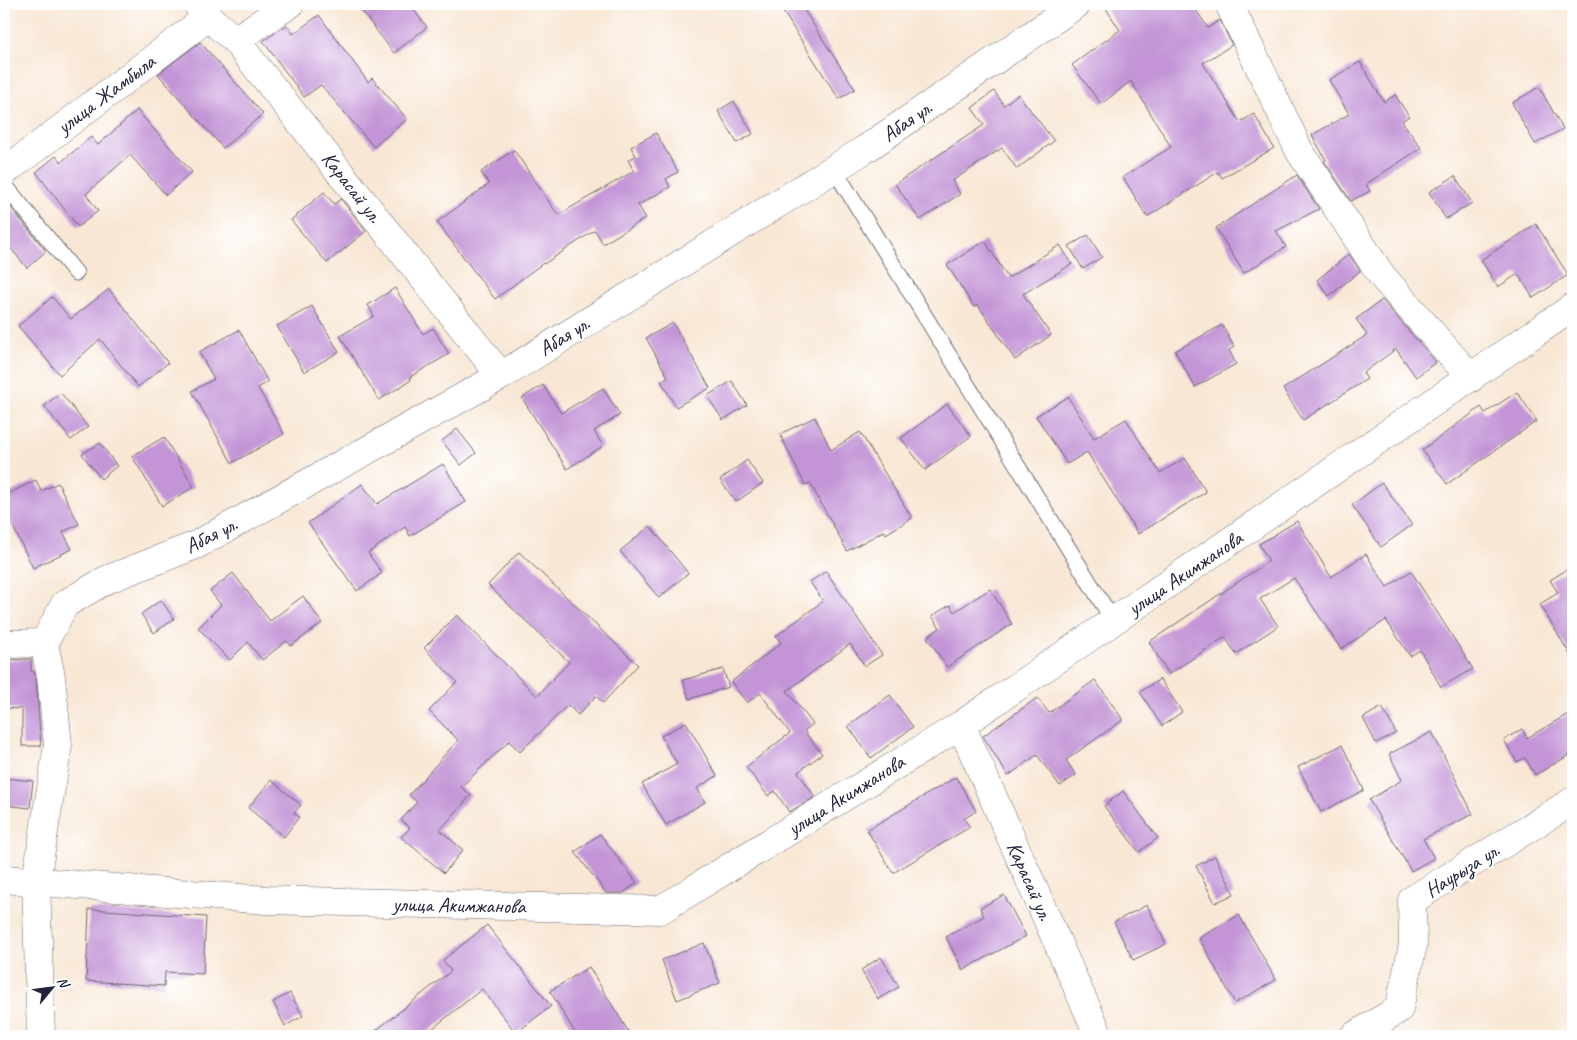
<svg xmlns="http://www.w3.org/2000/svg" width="1577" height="1040" font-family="Caveat,sans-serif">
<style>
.building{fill:#c395d7}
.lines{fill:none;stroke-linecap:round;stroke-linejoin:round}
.service-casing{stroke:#6d6771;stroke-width:17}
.minor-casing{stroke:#6d6771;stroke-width:29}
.tertiary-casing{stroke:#6d6771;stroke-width:29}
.service{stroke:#fff;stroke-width:15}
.minor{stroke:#fff;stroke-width:28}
.tertiary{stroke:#fff;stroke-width:28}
.labels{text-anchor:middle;stroke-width:4;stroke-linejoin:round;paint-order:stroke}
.street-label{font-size:21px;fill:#22223b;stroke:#fff}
</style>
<rect width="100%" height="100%" fill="#fff"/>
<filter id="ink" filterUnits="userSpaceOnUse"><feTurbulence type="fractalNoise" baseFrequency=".02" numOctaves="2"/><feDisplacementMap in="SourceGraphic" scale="10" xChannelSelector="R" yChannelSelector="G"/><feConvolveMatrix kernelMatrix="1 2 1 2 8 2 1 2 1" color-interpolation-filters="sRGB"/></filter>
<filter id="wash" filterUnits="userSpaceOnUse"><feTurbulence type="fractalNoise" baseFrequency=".0096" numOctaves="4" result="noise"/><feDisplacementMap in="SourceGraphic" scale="20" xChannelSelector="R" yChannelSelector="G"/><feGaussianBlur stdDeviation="1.12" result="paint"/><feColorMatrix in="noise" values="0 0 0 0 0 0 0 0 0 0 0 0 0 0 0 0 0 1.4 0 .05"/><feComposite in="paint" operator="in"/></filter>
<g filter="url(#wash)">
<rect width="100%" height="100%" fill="#f8e7d4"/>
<g id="blocks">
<g class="building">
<path d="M356 4H409L427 27 394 53Z"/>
<path d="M778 4H800L855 89 839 99Z"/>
<path d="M1103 4H1192L1208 28 1220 20 1232 45 1203 63 1240 122 1254 114 1274 148 1222 178 1218 172 1147 217 1123 177 1171 147 1131 81 1101 104 1072 65 1120 30Z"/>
<path d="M319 15 368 82 372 78 407 119 374 147 321 85 304 97 263 41 287 25 293 34Z"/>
<path d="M200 42 263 114 223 148 158 74Z"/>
<path d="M1360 62 1384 102 1395 95 1409 116 1402 121 1421 148 1366 184 1370 191 1351 201 1324 161 1326 160 1312 135 1349 114 1329 80Z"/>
<path d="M1539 87 1563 129 1535 144 1512 103Z"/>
<path d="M994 91 1004 105 1018 94 1054 141 1017 169 1002 148 952 181 960 194 920 220 895 184 984 125 972 108Z"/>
<path d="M734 101 753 134 737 143 718 111Z"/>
<path d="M137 110 192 172 166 195 130 155 86 194 98 211 78 227 36 172 56 156 61 162 91 137 98 145Z"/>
<path d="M656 133 678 172 666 179 670 187 638 205 646 218 603 244 595 230 544 264 543 263 495 299 437 222 489 184 481 172 514 150 558 215 634 171 628 160 636 156 631 147Z"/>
<path d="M1297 175 1319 209 1276 231 1286 247 1244 273 1216 228Z"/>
<path d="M1455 176 1472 203 1446 219 1429 192Z"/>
<path d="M324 192 334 204 341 199 366 231 327 263 291 220Z"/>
<path d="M4 199 46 251 27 268 4 240Z"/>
<path d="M1536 224 1568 275 1533 298 1518 274 1498 287 1481 260Z"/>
<path d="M1088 235 1102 257 1083 269 1069 246Z"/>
<path d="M985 241 1008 278 1060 245 1072 264 1023 294 1051 335 1015 360 978 305 974 307 947 265Z"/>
<path d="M1349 254 1360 271 1329 296 1317 280Z"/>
<path d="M395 288 423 334 433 328 449 354 410 377 411 380 379 400 340 336 374 316 368 305Z"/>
<path d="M109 289 168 363 138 387 100 339 60 375 18 326 52 297 71 319Z"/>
<path d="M1382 300 1436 362 1416 377 1396 349 1363 373 1367 379 1303 420 1283 389 1367 335 1356 319Z"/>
<path d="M312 306 339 352 304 372 277 326Z"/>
<path d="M673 323 710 388 676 407 661 381 668 377 646 338Z"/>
<path d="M1222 325 1234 347 1229 350 1236 364 1195 387 1175 351Z"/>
<path d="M239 330 268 382 258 388 284 434 232 463 192 391 214 379 199 352Z"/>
<path d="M732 381 747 405 723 420 707 396Z"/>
<path d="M543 385 561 413 603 388 620 415 594 431 603 446 567 469 522 398Z"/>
<path d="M1517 392 1537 421 1447 484 1422 450 1481 407 1485 413Z"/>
<path d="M61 393 88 427 71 440 44 406Z"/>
<path d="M1068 397 1094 438 1126 419 1160 473 1185 458 1206 492 1138 534 1087 452 1067 464 1036 416Z"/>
<path d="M947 404 971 436 925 470 901 438Z"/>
<path d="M815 417 831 450 860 432 912 518 886 534 884 531 847 551 810 483 805 485 780 434Z"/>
<path d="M457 429 476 453 461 465 442 441Z"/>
<path d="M164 437 194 487 162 506 132 456Z"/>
<path d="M100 443 117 466 101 479 82 454Z"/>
<path d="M747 460 763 483 736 502 720 480Z"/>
<path d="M443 464 466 502 410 536 405 527 368 553 382 573 357 591 308 523 362 484 377 504Z"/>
<path d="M36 480 41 491 58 483 79 524 63 532 72 549 33 568 4 508V496Z"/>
<path d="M1382 483 1412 525 1381 547 1352 505Z"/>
<path d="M1297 521 1331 577 1366 554 1387 587 1411 571 1473 669 1441 687 1420 650 1410 656 1386 620 1341 649 1294 578 1260 599 1278 626 1236 654 1225 637 1169 674 1149 642 1269 561 1259 544Z"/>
<path d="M650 526 688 573 659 598 620 551Z"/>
<path d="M519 552 638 665 603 703 596 696 578 715 568 705 520 752 509 741 461 787 471 795 440 830 463 850 444 873 401 837 410 828 401 820 417 802 409 795 458 740 429 711 457 682 424 648 457 615 537 696 569 662 488 585Z"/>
<path d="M1573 566V660L1540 604 1558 593 1550 580Z"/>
<path d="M826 571 882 655 865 666 850 644 787 691 813 724 804 731 822 754 798 772 815 797 789 812 775 791 768 796 746 767 790 733 760 693 747 703 731 682 781 643 776 636 823 601 810 582Z"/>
<path d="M233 573 270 621 303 596 322 623 291 646 287 641 262 660 248 642 230 660 198 628 221 605 210 591Z"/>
<path d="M990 589 1012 624 947 667 927 637 940 628 932 616 950 605 954 612Z"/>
<path d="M161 600 174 619 154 633 141 614Z"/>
<path d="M31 659V671H34L36 679 41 746H22V709L4 708V660Z"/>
<path d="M723 669 729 687 689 699 683 680Z"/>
<path d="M1160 679 1182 712 1162 726 1140 692Z"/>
<path d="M1095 680 1123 720 1066 760 1076 775 1060 786 1037 755 1008 776 983 736 1037 698 1049 713Z"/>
<path d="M890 695 913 727 871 758 848 726Z"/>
<path d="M1382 707 1396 733 1376 743 1363 718Z"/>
<path d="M1573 711V753L1535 775 1525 758 1517 762 1504 740 1522 729 1527 738Z"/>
<path d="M686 722 717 776 697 788 705 802 666 825 642 784 677 764 661 736Z"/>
<path d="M1432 732 1473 814 1423 839 1434 858 1411 871 1369 800 1402 780 1389 754Z"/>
<path d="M1342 745 1364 790 1321 812 1298 767Z"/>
<path d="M956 777 976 811 964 819 970 827 893 873 867 830Z"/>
<path d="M4 778 33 781 30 808 4 805Z"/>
<path d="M271 780 301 805 294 813 299 817 284 837 248 808Z"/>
<path d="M1123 791 1158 838 1139 852 1104 806Z"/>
<path d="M600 834 637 883 623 893H606L575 852Z"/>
<path d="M1215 856 1234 894 1215 903 1196 866Z"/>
<path d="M1004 895 1026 936 963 970 946 937 984 916 980 908Z"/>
<path d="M1147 905 1166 944 1133 960 1114 922Z"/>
<path d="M89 909 206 917 203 974 165 972 164 986 86 981Z"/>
<path d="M1239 915 1276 980 1235 1003 1199 938Z"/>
<path d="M487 925 551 1006 516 1033 482 989 423 1036H369L451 971 443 960Z"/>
<path d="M704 943 720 983 677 1000 662 960Z"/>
<path d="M881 957 899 987 878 999 861 970Z"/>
<path d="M589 967 631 1036H577L550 991Z"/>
<path d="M290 993 303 1016 285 1026 273 1002Z"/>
</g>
</g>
</g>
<g filter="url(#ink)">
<use href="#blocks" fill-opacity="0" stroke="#6d6771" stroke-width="1"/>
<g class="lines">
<g class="service-casing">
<g id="service">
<path d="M834 169 1114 622"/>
<path d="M4 184 76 273"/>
</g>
</g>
<g class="minor-casing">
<g id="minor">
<path d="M197 4 208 17 235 40 501 376"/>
<path d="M1229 4 1300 152 1382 276 1471 378"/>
<path d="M235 40 290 4"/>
<path d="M4 172 208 17"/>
<path d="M44 643 65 604 106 580 196 545 501 376 864 150 1077 4"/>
<path d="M4 644 44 643"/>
<path d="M961 725 1099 1036"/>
<path d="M41 1036 36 881 58 745 51 677 44 643"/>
<path d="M1354 1036 1399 1009 1413 945 1412 900 1573 801"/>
</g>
</g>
<g class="tertiary-casing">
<path id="tertiary" d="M4 879 266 900 660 910 961 725 1573 307"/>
</g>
<use href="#service" class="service"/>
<use href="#minor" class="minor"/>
<use href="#tertiary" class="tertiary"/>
</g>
</g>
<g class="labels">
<g class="street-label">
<text transform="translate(106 94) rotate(-37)" y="7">улица Жамбыла</text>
<text transform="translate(907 121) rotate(-35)" y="7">Абая ул.</text>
<text transform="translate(352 187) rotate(52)" y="7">Карасай ул.</text>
<text transform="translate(564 336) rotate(-32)" y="7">Абая ул.</text>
<text transform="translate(211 535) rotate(-27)" y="7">Абая ул.</text>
<text transform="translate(1185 573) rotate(-34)" y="7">улица Акимжанова</text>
<text transform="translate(846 795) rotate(-32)" y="7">улица Акимжанова</text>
<text transform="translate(1462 870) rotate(-32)" y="7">Наурыза ул.</text>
<text transform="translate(1030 881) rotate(66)" y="7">Карасай ул.</text>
<text transform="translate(459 905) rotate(1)" y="7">улица Акимжанова</text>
</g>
</g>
<rect width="1577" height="1040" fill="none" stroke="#fff" stroke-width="20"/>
<g transform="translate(52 988) rotate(61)" stroke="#ffffff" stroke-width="4" paint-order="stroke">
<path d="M0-4L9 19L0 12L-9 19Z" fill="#22223b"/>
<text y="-8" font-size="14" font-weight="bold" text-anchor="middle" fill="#22223b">N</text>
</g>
</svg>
